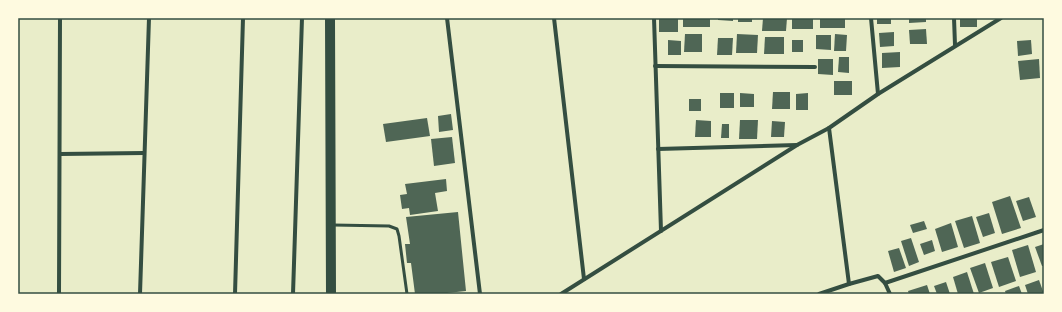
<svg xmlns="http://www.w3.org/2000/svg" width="1062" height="312" font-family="'Asap Condensed',sans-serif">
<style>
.building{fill:#4f6655}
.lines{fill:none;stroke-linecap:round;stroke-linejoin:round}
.service{stroke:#344e41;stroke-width:3}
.minor{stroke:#344e41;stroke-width:4}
.primary{stroke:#344e41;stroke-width:10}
.neatline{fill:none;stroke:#344e41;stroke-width:1.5}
</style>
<rect width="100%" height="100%" fill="#e9edc9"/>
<g class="building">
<rect x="659" y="18" width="19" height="14"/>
<rect x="683" y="18" width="27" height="9"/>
<path d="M718 18H733V21L718 20Z"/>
<rect x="738" y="18" width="14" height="4"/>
<path d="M763 18H787L786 31H762Z"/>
<rect x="792" y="18" width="21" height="11"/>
<rect x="820" y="18" width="25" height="10"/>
<rect x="877" y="18" width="14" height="6"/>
<path d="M909 18H926V22L909 23Z"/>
<rect x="960" y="18" width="17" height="9"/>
<path d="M926 29 927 44H910L909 30Z"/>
<path d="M894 32V46L880 47 879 33Z"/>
<path d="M685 34H702V52H684Z"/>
<path d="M737 34 758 35 757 53H736Z"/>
<path d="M835 34 847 35 846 51H834Z"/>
<path d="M816 35H831V50L816 49Z"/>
<path d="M765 37H784V54H764Z"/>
<path d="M718 38H733L732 55H717Z"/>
<path d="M668 40 681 41V55H668Z"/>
<rect x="792" y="40" width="11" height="12"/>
<path d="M1031 40 1032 54 1018 56 1017 41Z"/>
<path d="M900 52V67L882 68V53Z"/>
<path d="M839 57H849V73L838 72Z"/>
<path d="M818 59H833V75L818 74Z"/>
<path d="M1039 59 1040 78 1020 80 1018 61Z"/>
<rect x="834" y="81" width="18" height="14"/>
<path d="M773 92H790V109H772Z"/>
<rect x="720" y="93" width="14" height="15"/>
<path d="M740 93 754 94V107H740Z"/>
<path d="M808 93V110H796V94Z"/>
<rect x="689" y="99" width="12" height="12"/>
<path d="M451 114 453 130 439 132 438 116Z"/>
<path d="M427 118 430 136 386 142 383 124Z"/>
<path d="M696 120 711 121V137H695Z"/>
<path d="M740 120H758L757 139H739Z"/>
<path d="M772 121 785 122 784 137H771Z"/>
<path d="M722 124H729V138H721Z"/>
<path d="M452 137 455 163 434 166 431 139Z"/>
<path d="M446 179 447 191 435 193 438 211 410 215 409 208 402 209 400 195 407 194 405 184Z"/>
<path d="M1010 196 1021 228 1002 234 992 202Z"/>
<path d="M1029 197 1036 217 1023 221 1016 201Z"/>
<path d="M458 212 466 291 447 293V294H415L411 263H407L405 244H410L406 217Z"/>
<path d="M989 213 995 233 983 237 976 217Z"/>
<path d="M972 216 980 243 964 248 955 221Z"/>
<path d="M924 221 927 229 913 233 910 225Z"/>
<path d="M951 223 958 247 942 252 935 229Z"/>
<path d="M911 238 919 262 909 266 901 241Z"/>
<path d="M932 240 935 251 924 255 920 244Z"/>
<path d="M1044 244V266H1042L1035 247Z"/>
<path d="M1028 245 1036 272 1020 277 1012 250Z"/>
<path d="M899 248 906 268 894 272 888 251Z"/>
<path d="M1008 257 1016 281 999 287 991 262Z"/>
<path d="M985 263 993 288 979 293 970 268Z"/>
<path d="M967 272 974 294H958L953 277Z"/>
<path d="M1039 280 1044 294H1028L1025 285Z"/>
<path d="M946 282 950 294H937L934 286Z"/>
<path d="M927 285 930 294H909L908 291Z"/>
<path d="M1019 286 1022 294H1006L1005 291Z"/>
</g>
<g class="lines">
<path class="service" d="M333 225 389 226 397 229 399 236 407 294"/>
<g class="minor">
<path d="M447 18 480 294"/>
<path d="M554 18 584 279"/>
<path d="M654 18 661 231"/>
<path d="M871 18 878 94"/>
<path d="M954 18 955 45"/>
<path d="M655 66 815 67"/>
<path d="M829 128 849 284"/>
<path d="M658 149 797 145"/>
<path d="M60 154 144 153"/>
<path d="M885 283 1044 230"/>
<path d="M59 294 60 18"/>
<path d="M140 294 149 18"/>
<path d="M235 294 243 18"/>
<path d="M293 294 302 18"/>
<path d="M561 294 797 145 829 128 878 94 1001 18"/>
<path d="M819 294 849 284 878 276 885 283 890 294"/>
</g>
<path class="primary" d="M330 18 331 294"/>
</g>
<rect width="1062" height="312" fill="none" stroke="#fefae0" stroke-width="38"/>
<rect x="19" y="19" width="1024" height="274" class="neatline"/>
</svg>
